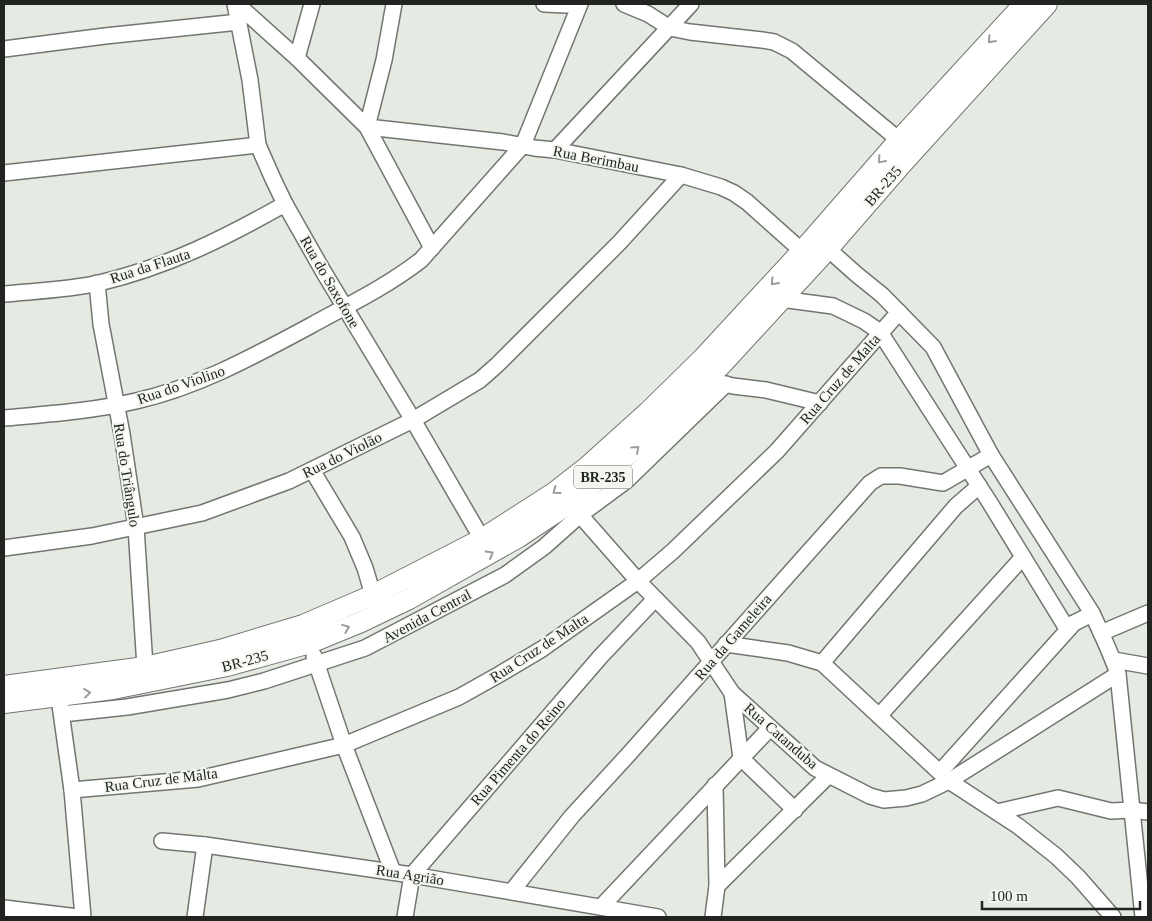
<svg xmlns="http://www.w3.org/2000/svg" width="1152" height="921" font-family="Georgia,serif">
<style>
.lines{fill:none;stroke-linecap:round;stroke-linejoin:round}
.minor-casing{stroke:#727670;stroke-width:18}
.major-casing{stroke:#727670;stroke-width:22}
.minor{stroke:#fff;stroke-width:15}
.major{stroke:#fff;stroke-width:20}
.oneway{stroke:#9c9c9b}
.labels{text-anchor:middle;stroke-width:4;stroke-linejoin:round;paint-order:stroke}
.shield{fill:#f3f7f0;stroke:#61635f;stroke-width:1}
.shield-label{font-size:14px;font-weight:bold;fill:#222421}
.street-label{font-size:15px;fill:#222421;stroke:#f3f7f0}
</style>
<rect width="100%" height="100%" fill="#e5eae3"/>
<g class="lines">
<g class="minor-casing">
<g id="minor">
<path d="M235 4 250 80 258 145 273 179 285 204 323 271 413 420 482 539"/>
<path d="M237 4 297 58 367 127 432 248"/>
<path d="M394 4 384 60 367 127 503 142 534 148 555 150 681 175 721 187 734 193 747 202 802 251"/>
<path d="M544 4 566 5 576 4"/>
<path d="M624 4 648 14 670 28 690 32 762 40 774 42 792 51 899 140"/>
<path d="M4 49 105 36 239 22"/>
<path d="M297 58 312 4"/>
<path d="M555 150 691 4"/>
<path d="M4 173 258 145"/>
<path d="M828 249 856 274 882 295 933 347 991 455 1092 613C1101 633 1111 653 1118 674L1143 917"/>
<path d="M97 283 101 324 122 434 136 527 145 667"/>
<path d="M4 294C35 291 68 290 99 283 167 267 225 238 285 204"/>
<path d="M781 299 833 306 864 321 880 332 990 503 1066 627 1092 614"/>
<path d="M716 382 733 386 766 390 820 403"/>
<path d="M4 418C48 414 93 411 136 401 198 387 254 356 310 326 348 305 386 287 421 260L523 145 580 4"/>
<path d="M312 470 352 537 365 568 373 595"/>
<path d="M574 508 638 581 698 642 732 693 815 768 870 796 884 800 906 798 922 794 949 781 1118 674"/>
<path d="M4 548 92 536 202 513 289 481 413 420 480 380 497 365 620 242 681 175"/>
<path d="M1101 633 1148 613"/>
<path d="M726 644 788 653 822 663 949 781 1018 826 1056 856 1078 877 1113 917"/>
<path d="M314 656 344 745 393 872"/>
<path d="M1114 660 1148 666"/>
<path d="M822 663 956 506 979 486"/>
<path d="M732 693 741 758"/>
<path d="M60 705 72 790 83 917"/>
<path d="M62 714 127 707 228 690 264 681 365 648 505 575 544 547 580 515 626 481 726 384"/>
<path d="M879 716 1023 557"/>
<path d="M741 758 795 810"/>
<path d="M940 772 1074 623"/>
<path d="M72 790 198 779 344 745 459 697 500 674 542 649 638 581 673 551 777 451 899 312"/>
<path d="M997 812 1058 798 1111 811 1132 810 1148 812"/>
<path d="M162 841 205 845 412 875 658 917"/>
<path d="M717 886 828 776"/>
<path d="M512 891 572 816 628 755 870 483 881 476H900L943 483 991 455"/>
<path d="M601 907 770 728"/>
<path d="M4 908 78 917"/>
<path d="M195 917 205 845"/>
<path d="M405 917 412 875 601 656 655 599"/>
<path d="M713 917 717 886 715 785"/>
</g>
</g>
<g class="major-casing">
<g id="major">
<path d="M4 686 145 667 220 650 303 625 373 595 482 539 555 492 587 467 648 412 703 358 802 251 899 140 1024 4"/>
<path d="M4 703 113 689 227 666 310 643 361 622 409 599 519 537 570 503 637 447 670 417 725 361 828 249 901 165 1047 4"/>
</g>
</g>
<use href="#minor" class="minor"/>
<use href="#major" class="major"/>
</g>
<defs><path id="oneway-chevron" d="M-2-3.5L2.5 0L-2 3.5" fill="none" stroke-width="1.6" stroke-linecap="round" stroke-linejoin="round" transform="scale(1.25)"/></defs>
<g class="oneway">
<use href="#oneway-chevron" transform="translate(991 40) rotate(132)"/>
<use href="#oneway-chevron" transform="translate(881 160) rotate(131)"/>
<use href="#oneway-chevron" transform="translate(774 282) rotate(132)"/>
<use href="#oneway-chevron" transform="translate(636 449) rotate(-42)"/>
<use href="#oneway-chevron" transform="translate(556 491) rotate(144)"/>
<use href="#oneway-chevron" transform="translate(490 554) rotate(-31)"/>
<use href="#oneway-chevron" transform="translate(346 628) rotate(-22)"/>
<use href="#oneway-chevron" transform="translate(87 693) rotate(-7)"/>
</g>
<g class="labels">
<rect class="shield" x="574" y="465.5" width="58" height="23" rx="4"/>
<g class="shield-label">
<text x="603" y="482">BR-235</text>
</g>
<g class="street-label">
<text transform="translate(596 159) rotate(11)" y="5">Rua Berimbau</text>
<text transform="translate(883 186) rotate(-49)" y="5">BR-235</text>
<text transform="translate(150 266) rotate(-18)" y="5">Rua da Flauta</text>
<text transform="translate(330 282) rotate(60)" y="5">Rua do Saxofone</text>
<text transform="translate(840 379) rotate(-49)" y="5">Rua Cruz de Malta</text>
<text transform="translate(181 385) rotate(-19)" y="5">Rua do Violino</text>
<text transform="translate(342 455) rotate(-26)" y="5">Rua do Violão</text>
<text transform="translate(127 475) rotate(81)" y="5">Rua do Triângulo</text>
<text transform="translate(427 616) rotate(-28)" y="5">Avenida Central</text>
<text transform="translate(733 637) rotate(-49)" y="5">Rua da Gameleira</text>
<text transform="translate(539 648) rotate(-33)" y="5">Rua Cruz de Malta</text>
<text transform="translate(245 661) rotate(-15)" y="5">BR-235</text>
<text transform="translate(781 736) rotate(41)" y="5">Rua Catanduba</text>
<text transform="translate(518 752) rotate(-49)" y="5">Rua Pimenta do Reino</text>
<text transform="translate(161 780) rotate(-7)" y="5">Rua Cruz de Malta</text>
<text transform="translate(410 875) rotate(9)" y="5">Rua Agrião</text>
</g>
</g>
<rect width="1152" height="921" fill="none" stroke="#222421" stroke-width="10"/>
<path d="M982 901v8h158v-8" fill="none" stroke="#222421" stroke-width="2.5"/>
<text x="990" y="901" font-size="15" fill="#222421" stroke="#f3f7f0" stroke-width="4" paint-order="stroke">100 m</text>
</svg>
